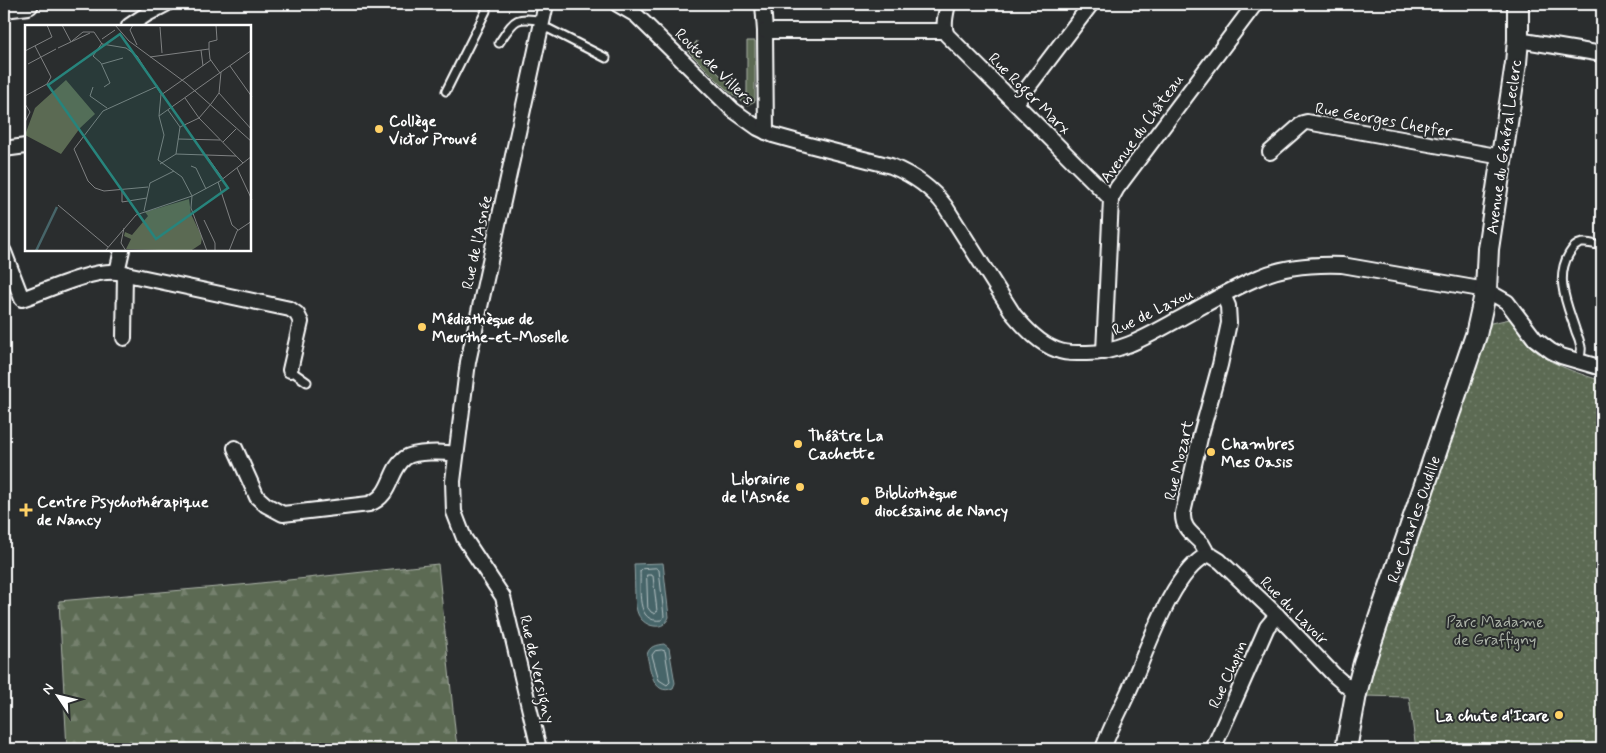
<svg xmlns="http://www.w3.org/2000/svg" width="1606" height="753" font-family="Mynerve,sans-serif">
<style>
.grass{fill:#5b6a53;stroke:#adb4a9}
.forest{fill:url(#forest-firs);stroke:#adb4a9}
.park{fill:url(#park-dots);stroke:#adb4a9}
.water{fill:#476569;stroke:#91a3a5}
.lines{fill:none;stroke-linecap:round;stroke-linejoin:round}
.shore{stroke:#b5c1c3;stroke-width:1}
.lane-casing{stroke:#fff;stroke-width:11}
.street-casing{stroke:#fff;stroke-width:18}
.secondary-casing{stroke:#fff;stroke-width:24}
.lane{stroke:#2a2d2e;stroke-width:7}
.street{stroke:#2a2d2e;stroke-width:14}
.secondary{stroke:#2a2d2e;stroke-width:20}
.poi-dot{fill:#ffd166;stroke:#2a2d2e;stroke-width:2}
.labels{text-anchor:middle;stroke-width:4;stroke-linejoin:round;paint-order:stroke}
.street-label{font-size:16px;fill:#fff;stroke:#2a2d2e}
.poi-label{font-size:16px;font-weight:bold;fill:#fff;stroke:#2a2d2e;text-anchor:start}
.park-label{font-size:16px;fill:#adb4a9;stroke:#2a2d2e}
.inset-river{fill:none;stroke:#476569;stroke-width:2.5}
.inset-road{fill:none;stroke:#7f8182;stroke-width:1}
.view{fill:#27847c;fill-opacity:0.15;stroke:#27847c;stroke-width:2.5}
.inset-edge{fill:none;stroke:#fff;stroke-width:2.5}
</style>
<defs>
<pattern id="forest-firs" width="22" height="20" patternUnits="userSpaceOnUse" patternTransform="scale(1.25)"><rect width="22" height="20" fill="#5b6a53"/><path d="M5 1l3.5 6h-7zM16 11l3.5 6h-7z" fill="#74806d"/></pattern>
<pattern id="park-dots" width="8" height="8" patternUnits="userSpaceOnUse" patternTransform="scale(1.25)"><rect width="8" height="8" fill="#5b6a53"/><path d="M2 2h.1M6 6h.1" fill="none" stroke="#74806d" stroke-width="1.8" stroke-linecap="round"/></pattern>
</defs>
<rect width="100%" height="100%" fill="#2a2d2e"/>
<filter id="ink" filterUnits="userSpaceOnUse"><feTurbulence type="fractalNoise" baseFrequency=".02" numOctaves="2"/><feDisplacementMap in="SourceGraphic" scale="10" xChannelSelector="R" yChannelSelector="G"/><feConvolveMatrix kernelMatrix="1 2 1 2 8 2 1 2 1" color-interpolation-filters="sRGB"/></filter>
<g filter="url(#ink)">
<path class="grass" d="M697 41 696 52 741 95 747 94V41H755V101L747 105 728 91 688 51Z"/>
<path class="forest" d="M438 564 456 739 460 749H67L59 601 251 584Z"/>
<path class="park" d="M1510 319C1516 327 1520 335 1526 342 1546 364 1575 372 1602 381V749H1416L1409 697 1364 696 1436 476 1470 386 1491 323Z"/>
<g class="water">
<path d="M663 563 669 617C666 624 662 627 654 626 646 625 639 619 637 611 634 601 635 576 634 564Z"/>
<path d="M664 644 669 648 675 683 673 688C653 697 650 668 647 655 649 646 656 645 664 644Z"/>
</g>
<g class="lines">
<g class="shore">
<path d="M656 568 659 570 664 616 662 620C635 624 641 589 640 571L642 569Z"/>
<path d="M647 575H651L653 576 657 611 655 614 651 612 648 608Z"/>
<path d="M662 650 665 651 670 682 667 685 659 680 652 655 655 651Z"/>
</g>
<g class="lane-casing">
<g id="lane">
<path d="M540 29H549L606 58"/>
<path d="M499 43C514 21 514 15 542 21"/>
<path d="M446 91 486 11V4"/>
<path d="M1579 362C1580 357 1582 351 1581 347 1580 342 1578 336 1576 332 1568 306 1554 279 1569 254 1578 238 1588 243 1602 246"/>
<path d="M290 370 307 382"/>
</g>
</g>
<g class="street-casing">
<g id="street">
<path d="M617 4 636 15 733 110 758 128 773 135 809 145 891 166C913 175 931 187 945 206L1014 315C1026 329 1040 344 1057 350 1066 354 1075 353 1084 353 1119 354 1148 336 1179 319 1205 305 1232 288 1260 277 1285 266 1314 264 1342 265L1486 290 1507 302 1535 339 1551 351 1561 356 1602 368"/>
<path d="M763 4 765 31 766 132"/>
<path d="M948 4C946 14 942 26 947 35L1111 199"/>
<path d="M129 26 147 14 166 4"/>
<path d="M765 31H945"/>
<path d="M1518 40 1602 54"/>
<path d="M1016 103 1091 4"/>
<path d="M4 149 26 146"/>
<path d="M1270 152 1303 123 1307 122 1502 157"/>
<path d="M4 252 22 299C48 290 90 270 117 272L290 309 297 314 301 322 290 370"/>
<path d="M117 272 122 250"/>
<path d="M124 338 125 273"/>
<path d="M1104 352 1111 199 1117 188 1255 4"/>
<path d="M235 448 257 497 266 505 283 514 369 504C393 495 388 471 405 458 415 451 444 452 456 454"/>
<path d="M1207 555C1206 551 1204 547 1202 544 1193 534 1182 529 1183 513L1200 438 1220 365 1229 323 1228 306 1223 295"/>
<path d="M1207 555 1212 556 1220 561 1277 615 1334 675 1356 694"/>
<path d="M539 749 503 597 464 538 454 512 453 481 468 362 546 4"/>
<path d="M1103 749C1110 728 1122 707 1131 686 1147 651 1172 572 1207 555"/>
<path d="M1213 749 1267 627 1277 615"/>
</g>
</g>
<g class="secondary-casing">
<g id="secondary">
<path d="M4 7 28 4"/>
<path d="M1346 749 1356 694 1364 663 1476 335 1486 290 1488 249 1516 63 1518 40V4"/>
</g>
</g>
<use href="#lane" class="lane"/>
<use href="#street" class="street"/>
<use href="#secondary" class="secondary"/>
</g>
</g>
<g class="poi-dot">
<circle cx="379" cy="129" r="5"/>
<circle cx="422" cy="327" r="5"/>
<circle cx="798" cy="444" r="5"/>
<circle cx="1211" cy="452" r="5"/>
<circle cx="800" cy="487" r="5"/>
<circle cx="865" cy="501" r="5"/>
<path d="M23.5 502.5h5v5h5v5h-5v5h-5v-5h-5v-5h5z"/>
<circle cx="1559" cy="715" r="5"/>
</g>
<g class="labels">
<g class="street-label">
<text transform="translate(715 66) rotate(44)" y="6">Route de Villers</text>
<text transform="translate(1030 93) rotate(45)" y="6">Rue Roger Marx</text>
<text transform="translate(1384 119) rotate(10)" y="6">Rue Georges Chepfer</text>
<text transform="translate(1141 128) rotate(-54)" y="6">Avenue du Château</text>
<text transform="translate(1503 147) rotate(-82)" y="6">Avenue du Général Leclerc</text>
<text transform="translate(476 242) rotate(-78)" y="6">Rue de l'Asnée</text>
<text transform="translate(1152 311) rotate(-26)" y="6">Rue de Laxou</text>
<text transform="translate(1178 460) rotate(-77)" y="6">Rue Mozart</text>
<text transform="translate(1413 519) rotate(-71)" y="6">Rue Charles Oudille</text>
<text transform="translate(1295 610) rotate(45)" y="6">Rue du Lavoir</text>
<text transform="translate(538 669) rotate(77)" y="6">Rue de Versigny</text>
<text transform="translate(1227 674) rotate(-66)" y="6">Rue Chopin</text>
</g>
<g class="poi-label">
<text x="389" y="126">Collège<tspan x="389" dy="18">Victor Prouvé</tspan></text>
<text x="432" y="324">Médiathèque de<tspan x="432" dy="18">Meurthe-et-Moselle</tspan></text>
<text x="808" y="441">Théâtre La<tspan x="808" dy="18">Cachette</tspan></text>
<text x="1221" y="449">Chambres<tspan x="1221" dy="18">Mes Oasis</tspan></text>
<text x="790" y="484" text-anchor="end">Librairie<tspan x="790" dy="18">de l'Asnée</tspan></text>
<text x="875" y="498">Bibliothèque<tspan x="875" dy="18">diocésaine de Nancy</tspan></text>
<text x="37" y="507">Centre Psychothérapique<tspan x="37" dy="18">de Nancy</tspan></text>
<text x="1549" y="721" text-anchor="end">La chute d'Icare</text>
</g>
<g class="park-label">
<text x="1495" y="627">Parc Madame<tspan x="1495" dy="18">de Graffigny</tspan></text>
</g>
</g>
<g transform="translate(25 25)">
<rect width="226" height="226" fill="#2a2d2e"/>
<path d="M41 55 70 89 55 103 36 129 0 110 10 83Z" fill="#5b6a53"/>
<path d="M164 174 166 189 177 212 176 219 170 223 165 226 101 224 106 214 99 211 100 207 107 210 123 191 120 187Z" fill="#5b6a53"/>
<path class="inset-river" d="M11 226 32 182"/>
<path class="inset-road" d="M37 0 46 17M90 0 104 16 161 58 227 117M108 0H147M108 0 105 5 112 20M191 0 192 15 184 17V24L185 34 195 48M135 2 137 28M77 14 90 5M47 16 58 7H69L77 19 101 23 112 31 136 69 134 91 139 110 133 135 157 152 167 171M77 18 68 31 76 38 85 58 79 62M33 23 65 8M176 25 178 41M0 26 27 12 22 0M125 32 184 24M3 39 31 24M77 39 98 33M205 41 227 72M68 62 65 71 82 83M194 68 227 105M136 70 186 35M0 71 22 59 26 52 10 21M160 73 174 93 218 138M0 79 5 87 0 97M143 85 155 102M134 91 227 25M153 114 195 115M198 117 211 104M151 129 155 102 174 93 186 79 194 68 196 47M181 130 198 154M135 139 151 129 211 131M166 141 171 143 181 164M212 143 227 175M193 157 207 200 213 205M123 162 79 166 70 163 63 156 49 124 78 86 133 61M97 165V177L122 173M167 171 166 183 182 226M33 180 83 222M119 186 125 158 149 146M179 195 190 218V226M99 203 96 218 101 226M80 226 111 190 167 171 195 156 227 131M204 226 212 206 227 196"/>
<path class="view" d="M95 9 203 163 131 214 23 60Z"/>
<rect width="226" height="226" class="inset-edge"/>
</g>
<rect width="1606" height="753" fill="none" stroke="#2a2d2e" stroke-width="20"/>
<rect x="10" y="10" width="1586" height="733" fill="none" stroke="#fff" stroke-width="2" filter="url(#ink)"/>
<g transform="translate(58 696) rotate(305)" stroke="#2a2d2e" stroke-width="4" paint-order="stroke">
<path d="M0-4L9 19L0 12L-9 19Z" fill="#ffffff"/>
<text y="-8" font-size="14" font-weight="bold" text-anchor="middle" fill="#ffffff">N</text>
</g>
</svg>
